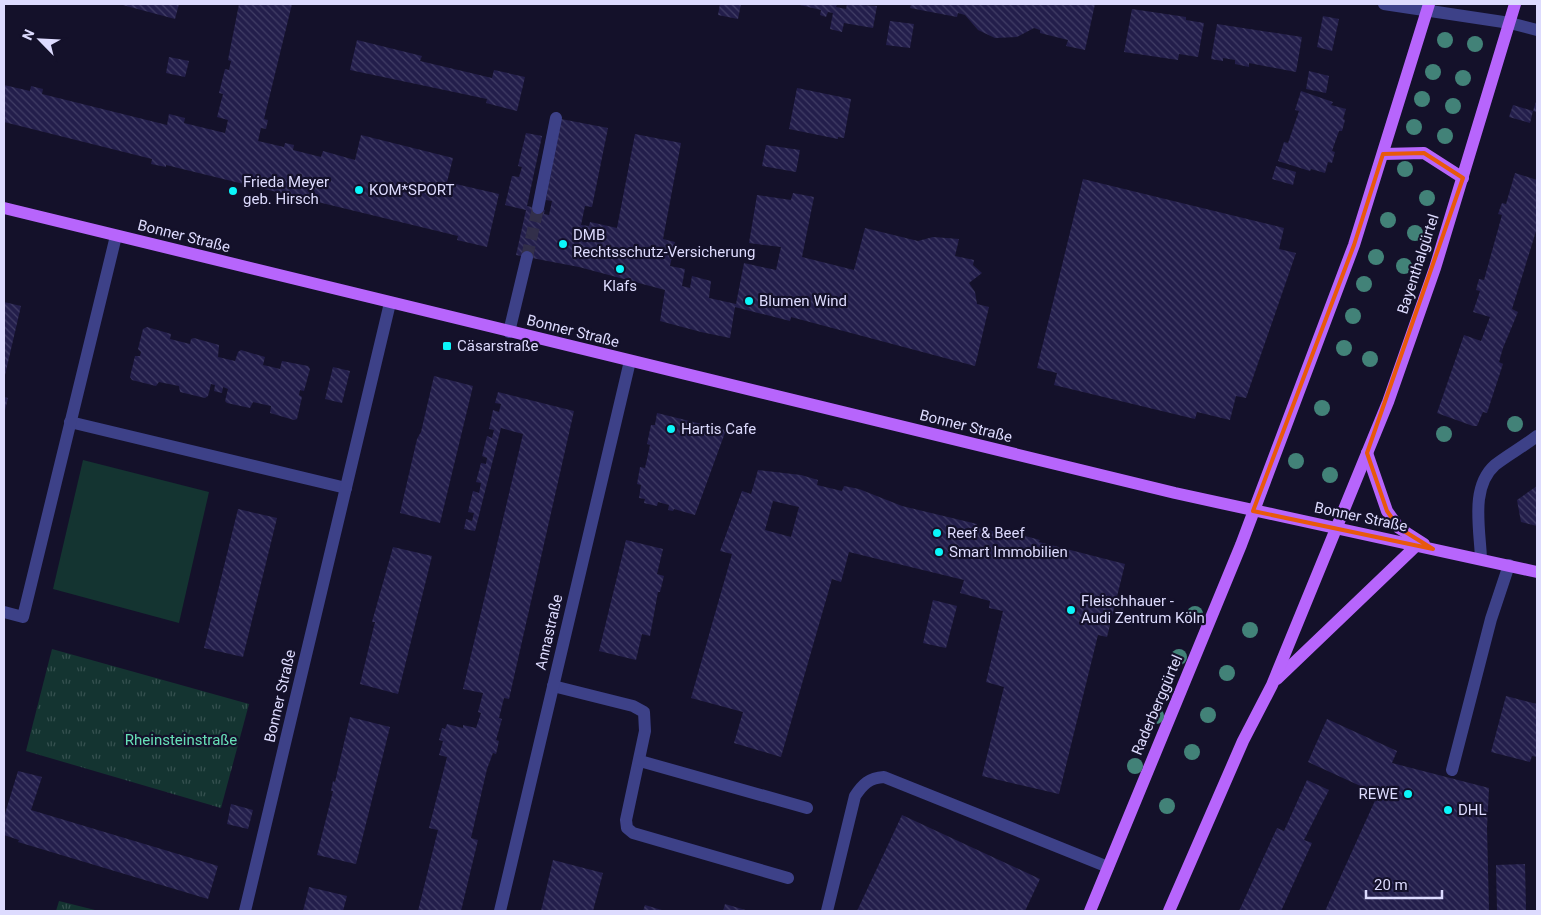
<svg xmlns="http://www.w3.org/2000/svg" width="1541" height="915" font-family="Roboto,sans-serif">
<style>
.grass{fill:url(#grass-tufts)}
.pitch{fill:#143431}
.building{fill:url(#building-back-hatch);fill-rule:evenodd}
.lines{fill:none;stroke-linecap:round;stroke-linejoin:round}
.minor-tunnel{stroke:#322f4a;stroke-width:12;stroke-dasharray:12 6;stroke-linecap:butt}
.minor{stroke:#3d4188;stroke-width:12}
.major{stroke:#b765fc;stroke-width:12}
.tree{fill:#428278}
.marked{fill:none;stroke:#e8590c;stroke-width:4;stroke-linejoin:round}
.poi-dot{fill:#0bf6fa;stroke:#14112a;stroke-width:2}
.labels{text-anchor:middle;stroke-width:4.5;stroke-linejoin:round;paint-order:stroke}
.poi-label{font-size:15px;fill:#dddbfe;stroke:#14112a;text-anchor:start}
.street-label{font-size:15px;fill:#dddbfe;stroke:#14112a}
.park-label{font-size:15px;fill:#67dfb7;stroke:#14112a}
</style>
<defs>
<pattern id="grass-tufts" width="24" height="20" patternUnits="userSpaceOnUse" patternTransform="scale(1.25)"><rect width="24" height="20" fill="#143431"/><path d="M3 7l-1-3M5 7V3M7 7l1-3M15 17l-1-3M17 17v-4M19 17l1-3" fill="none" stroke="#365150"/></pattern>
<pattern id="building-back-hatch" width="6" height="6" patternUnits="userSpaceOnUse" patternTransform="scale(1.25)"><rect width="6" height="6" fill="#231e4b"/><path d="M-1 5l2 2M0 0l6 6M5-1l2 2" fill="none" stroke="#423e66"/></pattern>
</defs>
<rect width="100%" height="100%" fill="#14112a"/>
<g class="grass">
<path d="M52 649 249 704 221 808 26 751Z"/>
<path d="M59 901 99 911H56Z"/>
</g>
<path class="pitch" d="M83 460 209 492 179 623 53 589Z"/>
<g class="building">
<path d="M119 4H179L175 19Z"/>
<path d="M239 4H292L264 119 268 120 266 129 261 128 258 141 284 147 285 143 294 145 293 150 321 157 323 151 355 160 361 135 453 158 447 182 499 194 487 247 457 240 458 236 166 165V167L151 164 152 159 4 122V85L30 91 31 86 43 89 42 94 167 125 169 114 185 118 184 123 225 133 228 120 217 117 223 94 219 93 225 69 229 70 231 61 228 60Z"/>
<path d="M720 4H741L738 19 718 15Z"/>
<path d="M796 4H837L836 7 846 9 847 4 877 6 873 28 844 23 842 32 830 29 833 13 828 12 826 17 820 15 821 10Z"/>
<path d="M911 4H1095L1085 50 1066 46 1068 40 1040 33V30L1034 28 1017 37 995 38 978 30 965 15 958 13 957 17 910 8Z"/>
<path d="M1132 9 1186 17V20L1204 23 1198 57 1179 54 1178 60 1124 52Z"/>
<path d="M1323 16 1339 19 1332 51 1317 47Z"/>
<path d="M890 21 914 24 910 48 886 45Z"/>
<path d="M1217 24 1302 37 1296 72 1249 63V67L1235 64V60L1223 58V61L1211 59Z"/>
<path d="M357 40 422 56 420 61 492 78 494 70 525 77 517 111 486 103 487 99 350 70Z"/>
<path d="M169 57 189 61 185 77 166 73Z"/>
<path d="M1309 71 1329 76 1326 93 1306 89Z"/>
<path d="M797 88 851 99 844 138 838 137V139L789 129Z"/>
<path d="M1301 91 1333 102 1331 105 1346 109 1343 119 1345 120 1342 131H1339L1332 151 1335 152 1332 163 1328 162 1325 173 1311 169 1310 171 1278 161 1284 142 1288 143 1299 111 1295 110Z"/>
<path d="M1537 99V112L1533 111Z"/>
<path d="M1513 105 1533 111 1530 123 1509 117Z"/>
<path d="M561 119 608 128 592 207 585 206 581 225 589 226 590 222 617 228 635 134 681 143 663 239 675 242 670 266 685 269 682 286 690 288 692 276 711 281 709 298 736 304 744 263 776 270 781 247 749 243 757 195 791 200 793 193 814 197 802 257 854 270 865 228 918 241 933 237 959 239 955 256 974 260 973 265 982 273 969 283 975 292 977 304 989 307 975 366 791 317 790 321 735 307 730 338 701 332 660 321 665 290 579 267 516 255 526 210 505 205 512 176 519 177 522 167 518 166 526 133 542 136 527 206 545 210 544 214 549 215 552 201 546 200Z"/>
<path d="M766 145 800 150 796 172 762 166Z"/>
<path d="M1276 166 1296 172 1293 185 1272 179Z"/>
<path d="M1515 173 1537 180V228L1512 309 1518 312 1503 348 1499 362 1503 364 1487 413 1483 412 1477 426H1473L1437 413 1464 335 1481 341 1490 317 1473 312 1480 291 1476 290 1479 279 1484 280 1502 215 1498 214 1502 203 1506 204Z"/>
<path d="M1083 179 1284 228 1279 249 1296 253 1246 398 1236 396 1230 420 1197 412 1195 419 1054 385 1057 373 1037 368Z"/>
<path d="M4 302 21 306 5 375H4Z"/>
<path d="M147 327 171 334 170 339 190 344 191 339 194 338 219 345 218 357 235 361 238 352 241 350 265 357 263 365 272 367 280 369 282 361 308 366 310 369 304 391 300 390 299 395 302 397 297 419 294 420 270 413 271 406 253 402 250 408 227 403 225 401 228 389 223 387 222 393 214 391 215 385 211 384 208 396 205 398 180 392 179 386 159 382 156 386 132 380 130 377 135 356H140L141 352 138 349 143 329Z"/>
<path d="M333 367 350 371 342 403 325 399Z"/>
<path d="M434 376 473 386 440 523 400 513 417 439 421 432Z"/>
<path d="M498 392 574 411 509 699 504 698 499 718 502 719 496 740 499 741 496 754 493 753 487 769 471 838 478 840 461 911H418L438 830 429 828 447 757 439 755 443 741 439 740 442 728 445 729 447 724 463 728V725L476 728 481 713 478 712 483 693 463 689 523 434 501 428 475 531 464 529 466 519 472 521 474 513 468 512 473 491 479 493 481 483 476 482 481 463 486 464 487 458 482 456 487 436 492 438 494 430 489 429 493 410 499 412 501 404 495 403Z"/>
<path d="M4 397 8 398 4 414Z"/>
<path d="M657 413 726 430 695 515 674 509 673 511 668 510 669 505 658 502 657 506 644 503 645 499 639 498 641 485 637 484 640 467 645 468 650 445 647 444 651 425H655Z"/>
<path d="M758 470 801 475 818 480 817 485 842 491 844 486 859 489 902 506 977 524V527L1024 539 1025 536 1040 540 1039 542 1125 564 1107 637 1098 635 1059 794 982 776 1004 687 986 682 1003 611 989 608 990 601 960 593 964 580 849 552 841 582 832 579 781 757 734 743 743 712 691 698 732 554 720 551 742 491 751 494ZM773 501 799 507 791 537 765 530Z"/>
<path d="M1537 486V526L1521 522 1517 500Z"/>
<path d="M238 509 277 518 243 657 204 648Z"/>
<path d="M626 540 663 549 657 574 664 576 660 592H658L650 636 642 634 636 660 599 651Z"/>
<path d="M393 547 432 556 398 694 360 684 375 622H372Z"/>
<path d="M933 600 957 606 946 648 923 643Z"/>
<path d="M1506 696 1537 704V757L1532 756 1530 762 1491 752Z"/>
<path d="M350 717 390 727 356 864 317 855 333 791H331L333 781 335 782Z"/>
<path d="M1327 719 1397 751 1392 763 1489 788 1487 828 1489 911H1325L1378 794 1308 762Z"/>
<path d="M18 771 42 777 31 810 218 866 208 899 18 842 19 840 4 835V817Z"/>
<path d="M1307 780 1329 790 1304 840 1312 843 1281 911H1239L1277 828 1284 831Z"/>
<path d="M231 804 253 810 248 829 227 824Z"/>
<path d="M902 815 1040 879 1025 911H857Z"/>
<path d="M553 860 603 873 593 911H541Z"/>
<path d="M1525 864 1526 911H1497L1496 865Z"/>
<path d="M309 887 347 896 343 911H303Z"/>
<path d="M725 904 749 911H723Z"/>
<path d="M645 905 665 911H643Z"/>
</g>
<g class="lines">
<path class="minor-tunnel" d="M527 257 538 208"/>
<g class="minor">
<path d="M1384 4 1510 23 1537 30"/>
<path d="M538 208 556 118"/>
<path d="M509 332 527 257"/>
<path d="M70 422 346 488"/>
<path d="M1481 559C1480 529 1470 487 1495 465 1508 455 1524 446 1537 436"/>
<path d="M4 612 23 617 116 236"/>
<path d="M553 686 633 706 644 712 645 731 626 820 627 828 633 833 788 878"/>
<path d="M640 761 807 808"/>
<path d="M1452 770 1491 619 1509 565"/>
<path d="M245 911 390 303"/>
<path d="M500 911 630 361"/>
<path d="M827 911 855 796C863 784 869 778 884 777L1108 867"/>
</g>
<g class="major">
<path d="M1383 154 1424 153 1463 178"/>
<path d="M4 208 1175 493 1537 572"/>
<path d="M1367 453 1387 511 1399 528 1424 544"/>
<path d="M1277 679 1417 545"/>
<path d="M1090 911 1241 545 1354 245 1429 4"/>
<path d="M1169 911 1243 741 1272 685 1388 402 1435 268 1515 4"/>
</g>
</g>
<g class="tree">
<circle cx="1445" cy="40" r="8"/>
<circle cx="1475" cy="44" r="8"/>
<circle cx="1433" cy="72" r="8"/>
<circle cx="1463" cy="78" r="8"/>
<circle cx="1422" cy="99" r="8"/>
<circle cx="1453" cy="106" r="8"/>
<circle cx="1414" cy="127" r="8"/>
<circle cx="1445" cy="136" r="8"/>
<circle cx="1405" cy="169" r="8"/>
<circle cx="1427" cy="198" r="8"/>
<circle cx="1388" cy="220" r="8"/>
<circle cx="1415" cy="233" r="8"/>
<circle cx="1376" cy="257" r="8"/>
<circle cx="1404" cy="266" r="8"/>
<circle cx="1364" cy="284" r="8"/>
<circle cx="1353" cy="316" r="8"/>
<circle cx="1344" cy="348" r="8"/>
<circle cx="1370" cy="359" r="8"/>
<circle cx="1322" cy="408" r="8"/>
<circle cx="1515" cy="424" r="8"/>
<circle cx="1444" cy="434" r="8"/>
<circle cx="1296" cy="461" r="8"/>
<circle cx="1330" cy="475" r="8"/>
<circle cx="1195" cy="614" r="8"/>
<circle cx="1250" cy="630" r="8"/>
<circle cx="1179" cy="657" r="8"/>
<circle cx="1227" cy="673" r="8"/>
<circle cx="1208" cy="715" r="8"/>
<circle cx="1156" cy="716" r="8"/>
<circle cx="1192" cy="752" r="8"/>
<circle cx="1135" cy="766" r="8"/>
<circle cx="1167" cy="806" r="8"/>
</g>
<path class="marked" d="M1424 153 1463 178 1367 453 1387 511 1399 528 1433 549 1253 511 1354 245 1383 154Z"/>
<g class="poi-dot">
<circle cx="359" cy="190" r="5"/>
<circle cx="233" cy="191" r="5"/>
<circle cx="563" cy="244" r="5"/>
<circle cx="620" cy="269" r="5"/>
<circle cx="749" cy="301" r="5"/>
<rect x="442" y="341" width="10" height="10" rx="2.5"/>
<circle cx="671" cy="429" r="5"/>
<circle cx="937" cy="533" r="5"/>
<circle cx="939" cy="552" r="5"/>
<circle cx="1071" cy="610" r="5"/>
<circle cx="1408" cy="794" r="5"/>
<circle cx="1448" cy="810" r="5"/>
</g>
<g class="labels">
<g class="poi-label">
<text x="243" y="187">Frieda Meyer<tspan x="243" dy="17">geb. Hirsch</tspan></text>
<text x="369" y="195">KOM*SPORT</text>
<text x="573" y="240">DMB<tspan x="573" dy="17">Rechtsschutz-Versicherung</tspan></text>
<text x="620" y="291" text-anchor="middle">Klafs</text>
<text x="759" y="306">Blumen Wind</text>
<text x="457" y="351">Cäsarstraße</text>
<text x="681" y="434">Hartis Cafe</text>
<text x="947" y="538">Reef &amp; Beef</text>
<text x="949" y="557">Smart Immobilien</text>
<text x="1081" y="606">Fleischhauer -<tspan x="1081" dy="17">Audi Zentrum Köln</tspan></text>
<text x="1398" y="799" text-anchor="end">REWE</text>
<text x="1458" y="815">DHL</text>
</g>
<g class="street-label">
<text transform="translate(184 236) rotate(14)" y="5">Bonner Straße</text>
<text transform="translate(1418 264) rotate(-72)" y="5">Bayenthalgürtel</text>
<text transform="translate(573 331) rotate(14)" y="5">Bonner Straße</text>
<text transform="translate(966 426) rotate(14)" y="5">Bonner Straße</text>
<text transform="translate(1361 517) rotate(12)" y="5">Bonner Straße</text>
<text transform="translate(549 632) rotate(-77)" y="5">Annastraße</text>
<text transform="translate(280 696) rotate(-77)" y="5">Bonner Straße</text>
<text transform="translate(1157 705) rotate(-67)" y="5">Raderberggürtel</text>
</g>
<g class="park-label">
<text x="181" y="745">Rheinsteinstraße</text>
</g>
</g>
<rect width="1541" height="915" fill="none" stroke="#dddbfe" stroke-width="10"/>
<g transform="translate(40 40) rotate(294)" stroke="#14112a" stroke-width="4" paint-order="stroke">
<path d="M0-4L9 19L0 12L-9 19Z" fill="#dddbfe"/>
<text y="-8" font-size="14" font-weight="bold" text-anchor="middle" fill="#dddbfe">N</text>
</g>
<path d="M1366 890v8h76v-8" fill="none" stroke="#dddbfe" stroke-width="2.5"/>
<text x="1374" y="890" font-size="15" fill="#dddbfe" stroke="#14112a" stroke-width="4" paint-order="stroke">20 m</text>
</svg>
